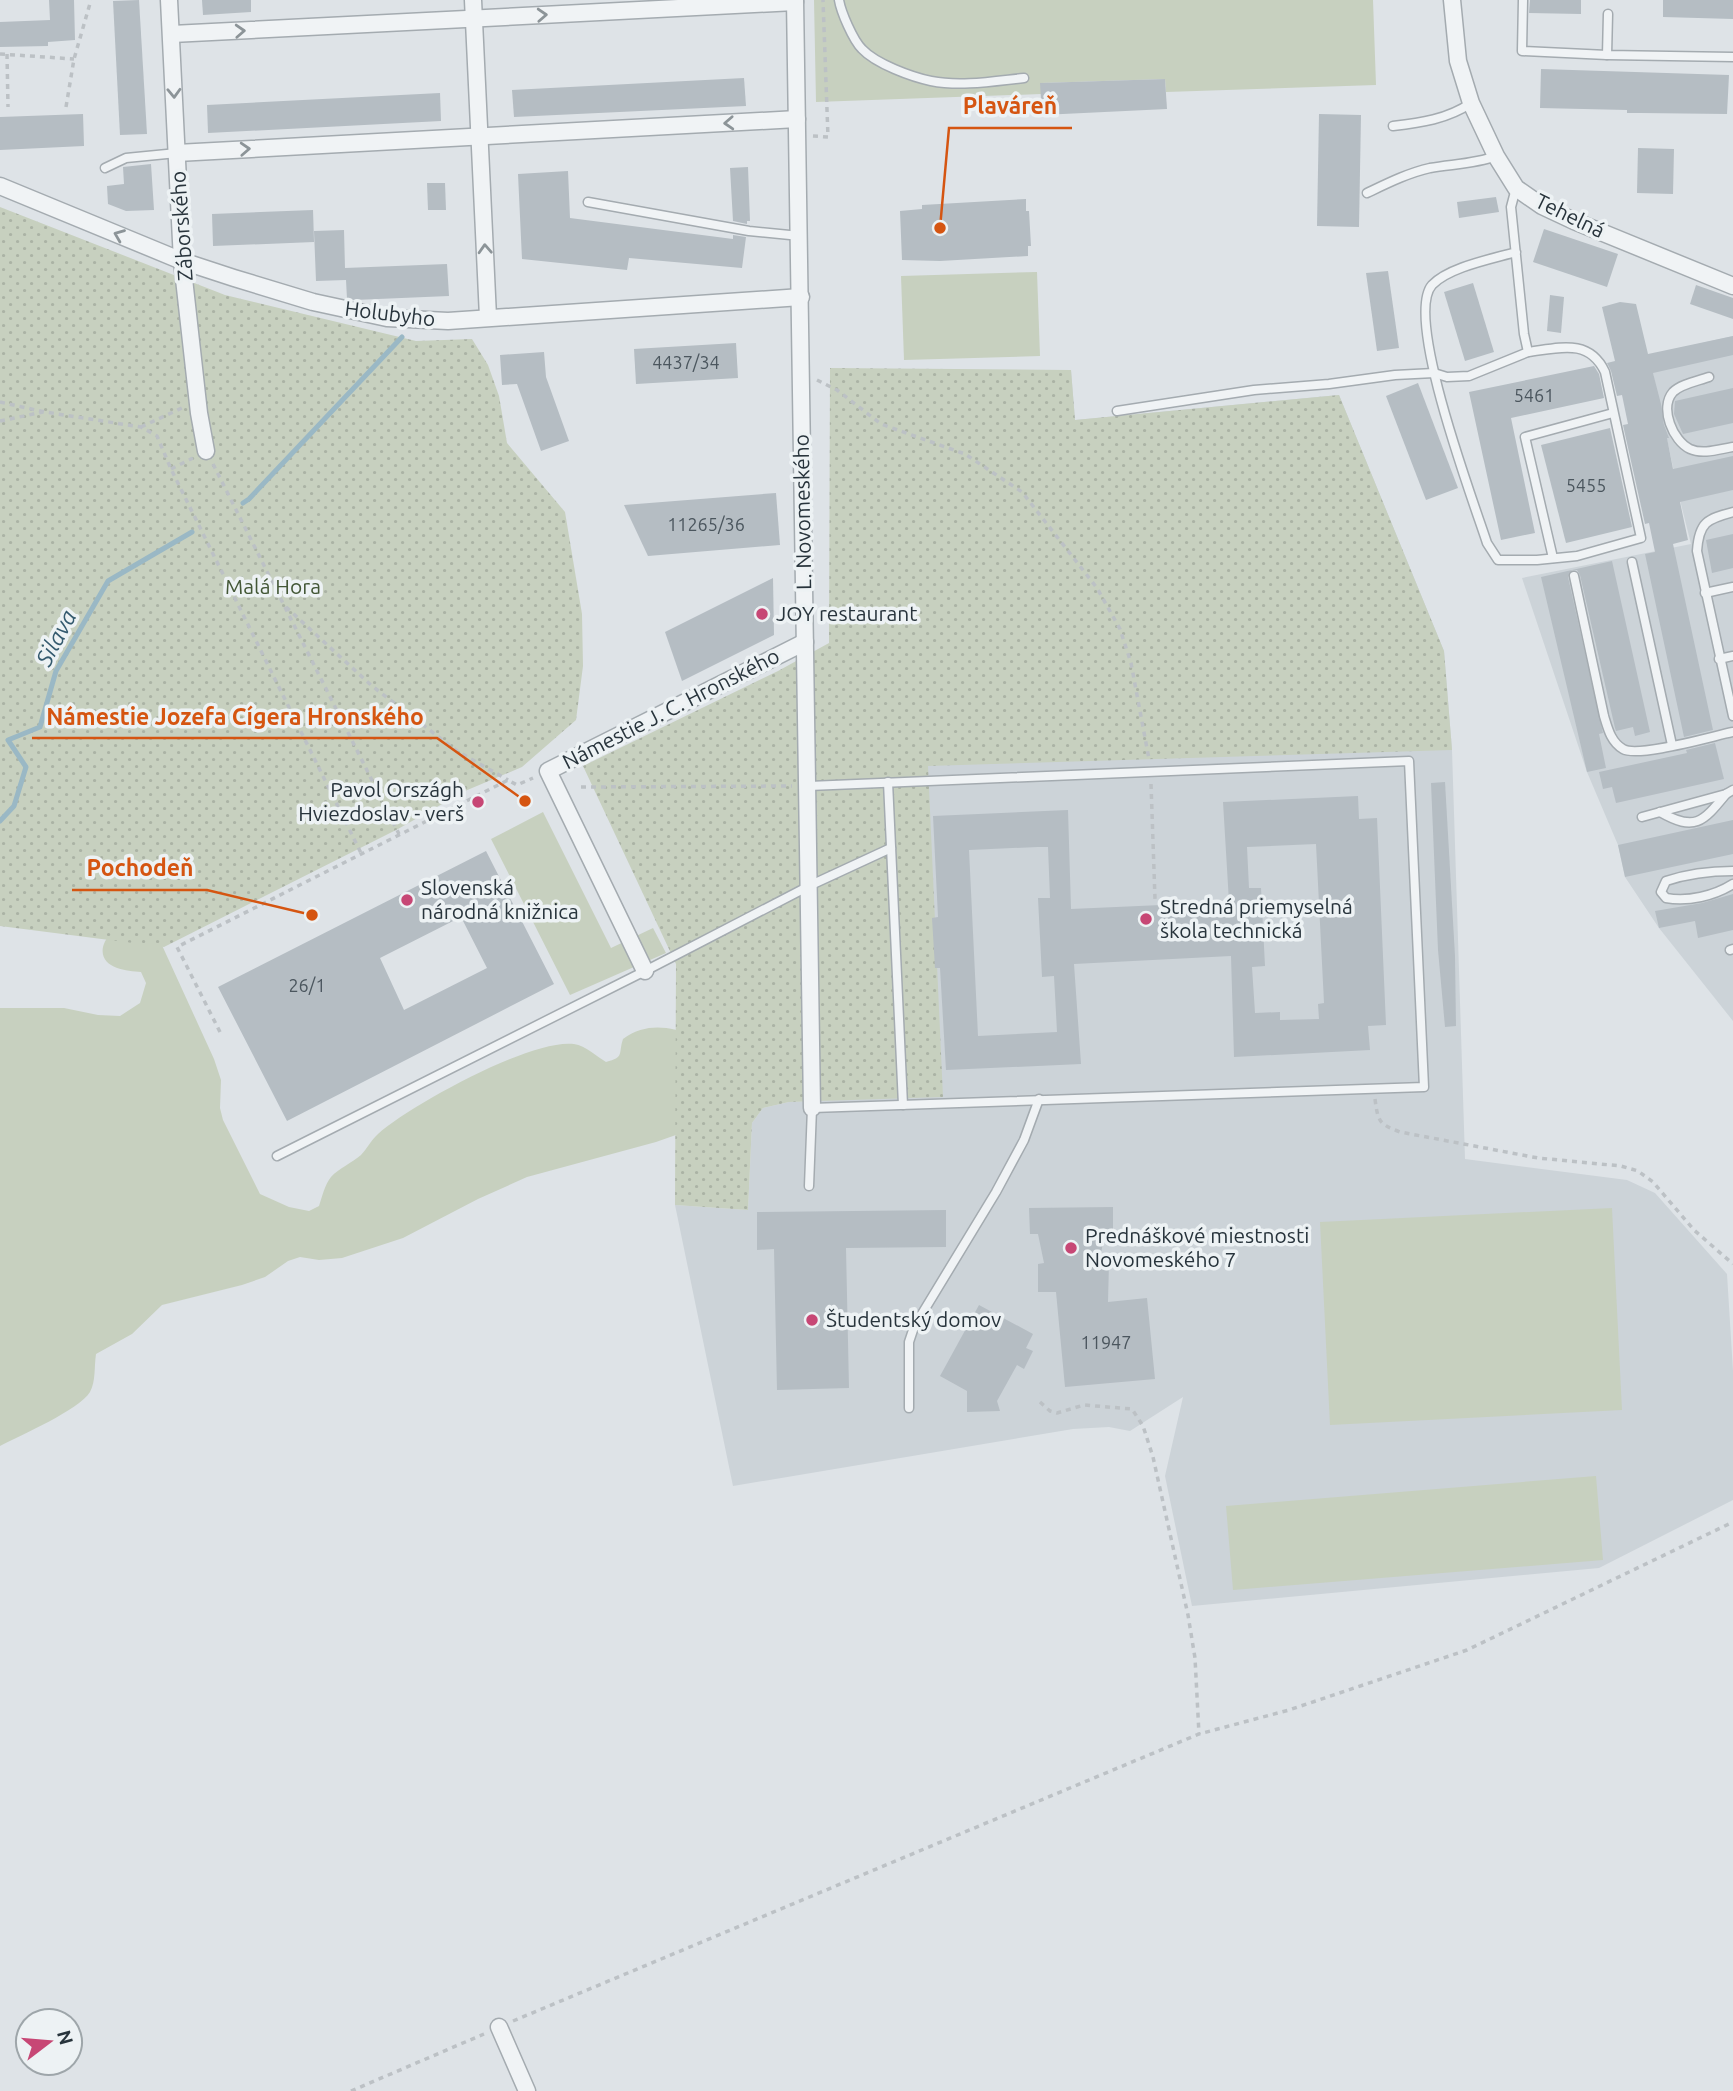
<svg xmlns="http://www.w3.org/2000/svg" width="1733" height="2091" font-family="Ubuntu,sans-serif">
<style>
.built{fill:#ccd3d8}
.green{fill:#c7d0bf}
.park{fill:url(#park-dots)}
.lines{fill:none;stroke-linecap:round;stroke-linejoin:round}
.stream{stroke:#9ab8c5;stroke-width:5}
.building{fill:#b5bdc3;fill-rule:evenodd}
.lane-casing{stroke:#a4abb0;stroke-width:11}
.street-casing{stroke:#a4abb0;stroke-width:19}
.path{stroke:#bcc1c5;stroke-width:3.5;stroke-dasharray:5 5;stroke-linecap:butt}
.lane{stroke:#f0f3f5;stroke-width:8}
.street{stroke:#f0f3f5;stroke-width:16}
.oneway{stroke:#8c9498}
.poi-dot{fill:#c74775;stroke:#edf2f4;stroke-width:2.5}
.labels{text-anchor:middle;stroke-width:7;stroke-linejoin:round;paint-order:stroke}
.number-label{font-size:18px;fill:#4b565e}
.street-label{font-size:21px;fill:#28343c;stroke:#edf2f4}
.park-label{font-size:21px;fill:#435736;stroke:#edf2f4}
.poi-label{font-size:21px;fill:#28343c;stroke:#edf2f4;text-anchor:start}
.water-label{font-size:23px;font-style:italic;fill:#345a6e;stroke:#edf2f4}
.leader{fill:none;stroke:#d55511;stroke-width:2.5}
.callout-dot{fill:#d55511;stroke:#edf2f4;stroke-width:2.5}
.callout-label{font-size:23px;text-anchor:middle;font-weight:bold;fill:#d55511;stroke:#edf2f4;stroke-width:7;stroke-linejoin:round;paint-order:stroke}
</style>
<defs>
<pattern id="park-dots" width="8" height="8" patternUnits="userSpaceOnUse" patternTransform="scale(1.75)"><rect width="8" height="8" fill="#c7d0bf"/><path d="M2 2h.1M6 6h.1" fill="none" stroke="#abb3a5" stroke-width="1.8" stroke-linecap="round"/></pattern>
</defs>
<rect width="100%" height="100%" fill="#dee3e7"/>
<g class="built">
<path d="M1733 336V1021L1659 928 1625 877 1618 845 1587 772 1522 578 1691 544 1680 500 1649 355Z"/>
<path d="M1071 370 1075 420 1339 395 1444 651 1452 750 1465 1159 1627 1180 1655 1193 1727 1274 1733 1371V1500L1599 1568 1192 1606 1165 1476 1183 1397 1130 1431 1109 1427 1073 1429 733 1486 675 1205 748 1210 752 1123 763 1108 789 1102 834 1100 837 657Z"/>
</g>
<g class="green">
<path d="M814 0H1373L1376 85 1166 92 1165 79 1041 83V94L816 102Z"/>
<path d="M1037 272 1040 356 904 360 901 276Z"/>
<path d="M543 812 611 948 653 928 666 953 570 995 491 839Z"/>
<path d="M150 919 214 1059 221 1080 220 1108 223 1120 260 1194 289 1207 309 1211 319 1206C322 1197 325 1184 331 1177 339 1168 352 1163 361 1155 367 1149 371 1140 378 1134 409 1106 532 1038 574 1044 586 1046 596 1056 606 1062 625 1057 618 1054 623 1039 647 1022 669 1027 694 1035L744 1111 656 1142 527 1177 478 1199 403 1238 342 1258 319 1260 300 1257 288 1261 265 1277 242 1285 162 1305 132 1334 96 1354C94 1367 96 1381 90 1392 79 1410 21 1435 0 1446V1008H64L98 1015 120 1016 140 1003 146 983 141 972C126 971 99 968 103 947 104 943 107 936 112 933 121 926 139 923 150 919Z"/>
<path d="M1612 1208 1622 1410 1330 1425 1320 1222Z"/>
<path d="M1596 1476 1603 1560 1233 1590 1226 1506Z"/>
</g>
<g class="park">
<path d="M0 207 225 295 416 341 472 339 488 365 499 396 507 443 565 512 582 614 583 666 576 720 522 767 465 791 398 829 164 947 0 926Z"/>
<path d="M830 368 1071 370 1075 420 1339 395 1444 651 1452 750 928 766 943 1097 789 1102 763 1108 752 1123 748 1210 675 1205 676 964 583 766 778 671 829 643Z"/>
</g>
<g class="lines">
<g class="stream">
<path d="M243 503 249 499 402 337"/>
<path d="M0 821 14 806 26 767 8 740 40 727 56 671 108 581 192 532"/>
</g>
</g>
<g class="building">
<path d="M49 0H74L75 40 48 42V46L0 47V22L50 20Z"/>
<path d="M139 0 147 134 120 135 113 1Z"/>
<path d="M202 0H251V12L203 15Z"/>
<path d="M1530 0H1581V14L1529 13Z"/>
<path d="M1663 0H1733V19L1663 17Z"/>
<path d="M1541 69 1729 75 1727 114 1641 113H1627V110L1540 108Z"/>
<path d="M744 78 746 106 514 117 512 90Z"/>
<path d="M1165 79 1167 109 1042 115 1040 83Z"/>
<path d="M440 93 441 121 208 133 207 105Z"/>
<path d="M83 114 84 146 0 150V117Z"/>
<path d="M1319 114 1361 115 1359 227 1317 226Z"/>
<path d="M1638 148 1674 149 1673 194 1637 193Z"/>
<path d="M151 164 154 210 126 211 108 204 107 186 124 184 123 167Z"/>
<path d="M748 167 750 221H747V224L733 221 730 168Z"/>
<path d="M568 171 570 218 733 239V235L746 237 742 268 629 258 627 270 522 259 518 174Z"/>
<path d="M427 183H445L446 210H428Z"/>
<path d="M1496 197 1499 212 1459 218 1457 202Z"/>
<path d="M1026 199V211H1029L1031 246H1028V256L940 261 902 260 900 211 922 209V205Z"/>
<path d="M313 210 314 242 213 246 212 214Z"/>
<path d="M1544 229 1618 254 1607 287 1533 262Z"/>
<path d="M344 230 345 268 447 264 449 296 354 300 347 299 346 280 316 281 314 231Z"/>
<path d="M1388 271 1399 348 1377 351 1366 273Z"/>
<path d="M1473 283 1494 352 1465 361 1444 292Z"/>
<path d="M1696 285 1733 298V319L1690 304Z"/>
<path d="M1550 295 1564 297 1561 333 1547 331Z"/>
<path d="M1620 302 1636 304 1648 354 1733 336V355L1653 373 1661 404 1664 425 1669 438H1667L1673 469 1733 456V490L1680 502 1688 540 1673 544 1713 730 1684 737 1645 554 1655 552 1649 523 1645 524 1623 425 1628 424 1622 395 1617 396 1611 371 1607 363 1615 361 1602 307Z"/>
<path d="M736 343 738 378 636 384 634 349Z"/>
<path d="M544 352 546 377 569 441 541 451 517 384 502 385 500 355Z"/>
<path d="M1594 366 1599 374 1604 398 1511 418 1535 533 1501 540 1469 392Z"/>
<path d="M1418 383 1458 488 1426 500 1386 396Z"/>
<path d="M1733 388V423L1683 434 1674 414 1675 401Z"/>
<path d="M1610 428 1632 527 1566 543 1541 445Z"/>
<path d="M776 493 780 545 648 556 624 505Z"/>
<path d="M1733 534V568L1712 573 1706 540Z"/>
<path d="M1612 561 1650 732 1635 736 1633 727 1616 731 1615 728 1580 575 1577 570H1572Z"/>
<path d="M1572 570 1568 577 1603 733 1599 734 1606 768 1587 772 1541 577Z"/>
<path d="M773 578 774 635 682 681 665 632Z"/>
<path d="M1715 743 1724 779 1616 803 1612 787 1603 789 1599 772 1687 753 1686 750Z"/>
<path d="M1445 782 1455 956 1456 1026 1445 1027 1438 950 1431 783Z"/>
<path d="M1358 796 1359 819 1377 818 1386 1025 1368 1026 1370 1050 1234 1057 1231 956 1074 964 1081 1064 946 1070 940 968H935L932 918 938 917 933 816 1068 810 1071 909 1229 902 1223 802ZM1316 844 1324 1003 1318 1004 1319 1019 1280 1020V1012L1255 1013 1252 967 1265 966 1261 888H1249L1247 847ZM1038 847H1048L1050 898H1038L1042 977 1054 976 1057 1032 978 1036 969 850Z"/>
<path d="M1733 820V854L1625 877 1618 845Z"/>
<path d="M486 851 554 984 287 1121 218 987ZM461 917 487 968 404 1010 380 958Z"/>
<path d="M1733 894V930L1698 938 1695 921 1659 928 1655 911 1702 903Z"/>
<path d="M1113 1207V1233H1105L1099 1263H1109L1108 1302 1147 1298 1155 1379 1065 1387 1056 1292H1038V1264L1044 1263 1038 1234H1030L1029 1208Z"/>
<path d="M946 1210V1247L846 1248 849 1388 777 1390 774 1249 757 1250V1212Z"/>
<path d="M979 1305 1033 1334 1026 1348 1033 1351 1024 1369 1017 1365 997 1401 1000 1411 967 1412V1391L940 1376Z"/>
</g>
<g class="lines">
<g class="lane-casing">
<g id="lane">
<path d="M839 0C841 12 853 40 862 49 876 64 912 77 931 81 961 87 995 81 1024 78"/>
<path d="M1523 0 1522 51 1607 55"/>
<path d="M1608 14 1607 55 1733 57"/>
<path d="M1393 126C1420 123 1448 119 1471 103"/>
<path d="M105 168 126 158 177 153"/>
<path d="M1367 193C1388 183 1408 173 1430 168 1453 164 1475 164 1496 156"/>
<path d="M588 202 749 231 800 236"/>
<path d="M1516 252C1492 259 1449 267 1432 285 1404 317 1473 500 1487 543L1498 560H1537L1577 556 1641 538 1605 372C1589 338 1559 348 1528 352L1524 334 1511 207 1516 188"/>
<path d="M1709 377C1698 381 1681 384 1673 392 1659 408 1673 441 1690 449 1703 455 1720 449 1733 447"/>
<path d="M1117 411 1254 390 1329 384 1395 375 1434 373 1447 377 1469 376 1528 352"/>
<path d="M1733 512C1707 519 1699 522 1697 551L1733 716"/>
<path d="M1553 558 1525 437 1613 413"/>
<path d="M1632 562 1672 745"/>
<path d="M1574 576 1604 716C1608 729 1611 742 1623 749 1638 758 1713 736 1733 732"/>
<path d="M1705 593 1733 587"/>
<path d="M1719 659 1733 656"/>
<path d="M888 782 903 1105"/>
<path d="M809 786 1409 761 1424 1087 812 1108 809 1186"/>
<path d="M1660 812C1695 832 1703 822 1726 794"/>
<path d="M1642 817 1726 794 1733 790"/>
<path d="M1733 871C1710 871 1687 874 1666 881L1661 892 1666 898C1688 902 1714 896 1733 884"/>
<path d="M1730 950 1733 949"/>
<path d="M277 1156 645 971 811 885 891 848"/>
<path d="M909 1408V1342L914 1327 996 1192 1024 1140 1039 1099"/>
</g>
</g>
<g class="street-casing">
<g id="street">
<path d="M169 0 182 261 199 413 206 451"/>
<path d="M473 0 488 317"/>
<path d="M795 0 812 1108"/>
<path d="M1452 0 1458 61 1471 103 1496 156 1516 188 1542 206 1574 221 1733 286"/>
<path d="M172 34 795 2"/>
<path d="M177 153 797 119"/>
<path d="M0 186 182 261 234 278 313 302 387 318 448 321 801 297"/>
<path d="M645 971 548 771 805 642"/>
<path d="M499 2027 527 2091"/>
</g>
</g>
<g class="path">
<path d="M0 54 74 59"/>
<path d="M7 54 8 107"/>
<path d="M66 107 74 59 91 0"/>
<path d="M813 136 828 137 823 0"/>
<path d="M817 380 837 390 881 424 965 454 1022 492 1097 588 1120 629 1131 663 1149 759"/>
<path d="M0 402 45 412 141 427 157 436 171 469 361 853"/>
<path d="M0 421 43 412"/>
<path d="M141 427 184 407"/>
<path d="M213 464 399 834"/>
<path d="M171 469 193 458"/>
<path d="M286 607 372 686 457 751 508 780"/>
<path d="M1151 784 1155 899"/>
<path d="M581 787 792 786"/>
<path d="M220 1032 177 947 508 780 517 785 533 778"/>
<path d="M1375 1099C1378 1122 1379 1124 1400 1132L1538 1158 1621 1166 1638 1171 1653 1182 1694 1230 1733 1264"/>
<path d="M1040 1402 1050 1411 1057 1413 1084 1405 1132 1409 1143 1426 1153 1457 1188 1615 1195 1658 1199 1734"/>
<path d="M513 2021 1199 1734 1289 1710 1467 1650 1733 1522"/>
<path d="M351 2091 484 2034"/>
</g>
<use href="#lane" class="lane"/>
<use href="#street" class="street"/>
</g>
<defs><path id="oneway-chevron" d="M-2-3.5L2.5 0L-2 3.5" fill="none" stroke-width="1.6" stroke-linecap="round" stroke-linejoin="round" transform="scale(1.75)"/></defs>
<g class="oneway">
<use href="#oneway-chevron" transform="translate(542 15) rotate(-3)"/>
<use href="#oneway-chevron" transform="translate(240 31) rotate(-3)"/>
<use href="#oneway-chevron" transform="translate(174 93) rotate(88)"/>
<use href="#oneway-chevron" transform="translate(729 123) rotate(177)"/>
<use href="#oneway-chevron" transform="translate(245 149) rotate(-3)"/>
<use href="#oneway-chevron" transform="translate(119 235) rotate(-158)"/>
<use href="#oneway-chevron" transform="translate(485 249) rotate(-93)"/>
</g>
<g class="poi-dot">
<circle cx="762" cy="614" r="7"/>
<circle cx="478" cy="802" r="7"/>
<circle cx="407" cy="900" r="7"/>
<circle cx="1146" cy="919" r="7"/>
<circle cx="1071" cy="1248" r="7"/>
<circle cx="812" cy="1320" r="7"/>
</g>
<g class="labels">
<g class="number-label">
<text x="686" y="369">4437/34</text>
<text x="1534" y="402">5461</text>
<text x="1586" y="492">5455</text>
<text x="706" y="531">11265/36</text>
<text x="307" y="992">26/1</text>
<text x="1106" y="1349">11947</text>
</g>
<g class="street-label">
<text transform="translate(1570 216) rotate(26)" y="7">Tehelná</text>
<text transform="translate(182 226) rotate(-94)" y="7">Záborského</text>
<text transform="translate(390 314) rotate(7)" y="7">Holubyho</text>
<text transform="translate(803 512) rotate(-91)" y="7">L. Novomeského</text>
<text transform="translate(671 709) rotate(-27)" y="7">Námestie J. C. Hronského</text>
</g>
<g class="park-label">
<text x="273" y="594">Malá Hora</text>
</g>
<g class="poi-label">
<text x="776" y="621">JOY restaurant</text>
<text x="464" y="797" text-anchor="end">Pavol Országh<tspan x="464" dy="24">Hviezdoslav - verš</tspan></text>
<text x="421" y="895">Slovenská<tspan x="421" dy="24">národná knižnica</tspan></text>
<text x="1160" y="914">Stredná priemyselná<tspan x="1160" dy="24">škola technická</tspan></text>
<text x="1085" y="1243">Prednáškové miestnosti<tspan x="1085" dy="24">Novomeského 7</tspan></text>
<text x="826" y="1327">Študentský domov</text>
</g>
<g class="water-label">
<text transform="translate(56 638) rotate(-62)" y="8">Silava</text>
</g>
</g>
<path class="leader" d="M940 228L949 128H1072M525 801L437 738H32M312 915L207 890H72"/>
<g class="callout-dot">
<circle cx="940" cy="228" r="7"/>
<circle cx="525" cy="801" r="7"/>
<circle cx="312" cy="915" r="7"/>
</g>
<g class="callout-label">
<text x="1010" y="114">Plaváreň</text>
<text x="235" y="725">Námestie Jozefa Cígera Hronského</text>
<text x="140" y="876">Pochodeň</text>
</g>
<g transform="translate(49 2042) rotate(74)"><circle r="33" fill="#edf2f4" stroke="#9ea6aa" stroke-width="2"/>
<path d="M0-5L12 26L0 18L-12 26Z" fill="#c74775"/>
<text y="-10" font-size="19" font-weight="bold" text-anchor="middle" fill="#28343c">N</text>
</g>
</svg>
